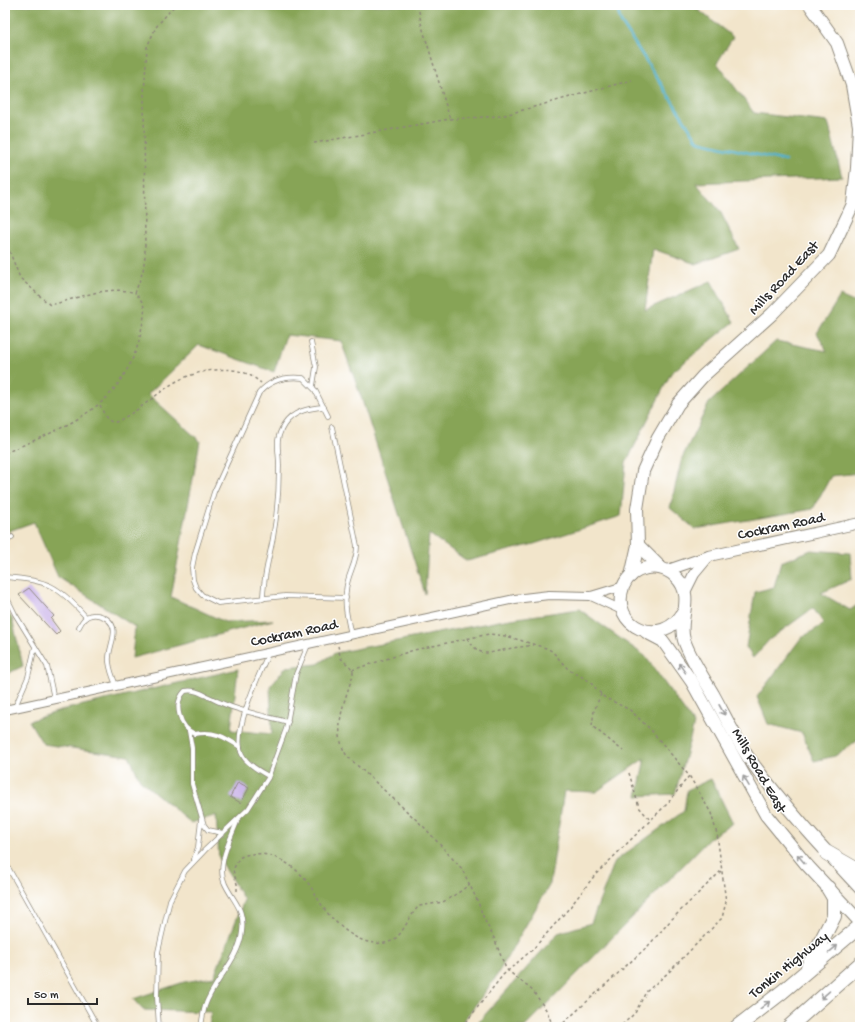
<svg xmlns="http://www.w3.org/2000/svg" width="865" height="1032" font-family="'Gochi Hand',sans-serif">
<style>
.forest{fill:#87a457;stroke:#596841}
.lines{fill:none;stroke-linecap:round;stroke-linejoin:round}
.stream{stroke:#4db0cc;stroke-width:2.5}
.building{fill:#c4abe6}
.service-casing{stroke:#8e887b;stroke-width:5.5}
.minor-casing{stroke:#8e887b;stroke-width:10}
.tertiary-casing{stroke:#8e887b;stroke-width:12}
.secondary-casing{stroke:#8e887b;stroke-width:14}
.trunk-casing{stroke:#8e887b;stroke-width:16}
.motorway-casing{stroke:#8e887b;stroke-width:16}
.path{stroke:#8e887b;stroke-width:1.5;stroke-dasharray:3 3;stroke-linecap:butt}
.service{stroke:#fff;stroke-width:4}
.minor{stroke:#fff;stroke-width:8}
.tertiary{stroke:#fff;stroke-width:10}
.secondary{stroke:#fff;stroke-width:12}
.trunk{stroke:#fff;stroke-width:14}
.motorway{stroke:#fff;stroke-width:15}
.oneway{stroke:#a0a0a0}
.labels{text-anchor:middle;stroke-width:3;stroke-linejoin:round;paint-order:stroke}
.street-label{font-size:15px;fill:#2b2b2b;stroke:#fff}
</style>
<rect width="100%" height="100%" fill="#fff"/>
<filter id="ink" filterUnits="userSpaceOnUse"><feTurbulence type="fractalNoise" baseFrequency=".025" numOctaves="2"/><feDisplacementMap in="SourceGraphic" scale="8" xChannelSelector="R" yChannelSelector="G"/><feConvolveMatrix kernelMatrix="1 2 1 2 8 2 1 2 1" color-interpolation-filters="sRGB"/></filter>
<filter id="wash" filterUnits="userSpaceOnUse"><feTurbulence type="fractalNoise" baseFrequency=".012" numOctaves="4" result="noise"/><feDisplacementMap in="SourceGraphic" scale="16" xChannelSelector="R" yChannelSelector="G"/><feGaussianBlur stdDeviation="0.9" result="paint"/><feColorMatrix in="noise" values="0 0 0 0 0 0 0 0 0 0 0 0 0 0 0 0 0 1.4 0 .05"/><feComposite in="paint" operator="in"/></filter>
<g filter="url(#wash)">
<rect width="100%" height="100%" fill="#f2e5cb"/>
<g class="forest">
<path d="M5 5H692L733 37 717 63 754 113 828 122 842 177 696 183 720 211 739 249 696 264 653 249 645 310 711 281 734 322 671 373 626 463 621 516 534 544 467 561 429 534 425 594 361 397 341 341 286 335 274 372 199 345 148 394 200 441 171 597 225 622 273 620 132 658 135 627 58 577 34 522 9 531 5 537Z"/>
<path d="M840 296 860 305V473L831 476 813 509 695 529 670 508 682 458 709 403 776 341 827 351 817 333Z"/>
<path d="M811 550 850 553 852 579 821 593 850 610 860 603V739L835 756 814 761 802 733 768 724 757 697 801 638 824 624 813 608 769 640 753 658 746 647 755 592 774 587 781 562Z"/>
<path d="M5 609 12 618 23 666 5 675Z"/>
<path d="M579 609 645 656 694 724 675 794 637 796 645 758 596 792 564 791 550 884 494 980 459 1027H209L211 1012 143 1010 133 999 184 982 214 977 244 900 219 858 216 816 191 823 140 780 129 756 43 744 29 721 66 709 238 669 231 730 272 734 270 686 286 667 318 664 335 653 504 620Z"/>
<path d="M711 779 733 823 710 838 525 1027H474L558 933 591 923 615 861 684 811 687 790Z"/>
</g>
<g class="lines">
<path class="stream" d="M616 5 621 22 698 141 785 161"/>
</g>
<g id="blocks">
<g class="building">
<path d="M29 588 54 616 51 619 60 631 56 635 19 595Z"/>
<path d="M238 782 249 788 241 803 230 797Z"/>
</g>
</g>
</g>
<g filter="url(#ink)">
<use href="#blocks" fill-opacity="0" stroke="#8e887b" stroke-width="1"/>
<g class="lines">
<g class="service-casing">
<g id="service">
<path d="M311 342 316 367 313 386"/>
<path d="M328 416 315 390 303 378C286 376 270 380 259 393L214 492 195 553 192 568 193 580 196 588 202 595 218 603 285 596 346 598"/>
<path d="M332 427 357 546C357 564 347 574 346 591 344 606 348 621 351 635"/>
<path d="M5 543 12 537"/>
<path d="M5 577C47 580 58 585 86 617"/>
<path d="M5 594 15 614 47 666 54 699"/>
<path d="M263 599C263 578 269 559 273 538 277 515 279 489 279 466 279 448 274 441 284 425 293 411 309 408 324 407"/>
<path d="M79 627C82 621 85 616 92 615 96 614 103 616 107 619 122 630 107 647 109 662 110 670 113 678 116 685"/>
<path d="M268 654C259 675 233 729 241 752 245 763 258 770 268 776"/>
<path d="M15 707 28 677 35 647"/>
<path d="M189 731 192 748V784L204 825 208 830 223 833"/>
<path d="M240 747C225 737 213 730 195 734 180 728 172 704 185 691 195 689 202 694 211 698 235 711 262 715 288 722"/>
<path d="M194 859 198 847 201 819"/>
<path d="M5 862 98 1027"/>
<path d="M159 1027 157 997 158 952 170 900 185 871 205 850 248 809 268 778 286 729 296 674 308 645"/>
<path d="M201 1027C202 1020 203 1013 205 1006 214 980 239 960 242 932 245 908 234 903 225 884 216 866 230 840 237 822"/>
</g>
</g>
<g class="minor-casing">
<g id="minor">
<path d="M591 596 622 610"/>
<path d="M5 710 515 599 549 595 591 596 624 586"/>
</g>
</g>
<g class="tertiary-casing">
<g id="tertiary">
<path d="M668 570 709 556 860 523"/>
<path d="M685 592 694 574 709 556"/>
</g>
</g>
<g class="secondary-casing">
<g id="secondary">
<path d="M638 545 661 568"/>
<path d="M631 576 638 545 637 509 643 471 658 438 678 404 703 376 772 314 829 255 853 204 857 168 859 126 852 85 837 43 810 5"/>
<path d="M684 611C662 651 609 626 623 587 631 566 660 561 676 577 696 597 677 619 684 640 690 658 703 677 713 694 724 714 735 737 748 757 782 804 821 846 860 888"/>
<path d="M646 632 663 641 692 682 766 815 806 864 860 922"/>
</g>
</g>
<g class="trunk-casing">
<g id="trunk">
<path d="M808 967 834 916V898L828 888"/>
<path d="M737 1027 782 992 860 926"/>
<path d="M789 1027 860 964"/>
</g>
</g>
<g class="motorway-casing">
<path id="motorway" d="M827 853 860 872"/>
</g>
<g class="path">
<path d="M418 5 421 23 450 119"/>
<path d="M314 143 450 119 501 116 632 80"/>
<path d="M5 240 20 278 50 305C77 299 108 284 135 293L143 271 145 256 144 94 147 47 156 27 175 5"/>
<path d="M100 405C104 413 106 423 116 422 135 413 152 398 169 386 187 373 221 365 242 372 249 374 255 378 261 383"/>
<path d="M5 453C37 439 72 426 99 404 119 389 137 356 141 332 144 314 149 307 135 293"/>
<path d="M467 638C481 659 487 653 508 649 516 647 524 647 533 645"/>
<path d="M338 646C339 649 339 654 341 658 344 663 352 666 353 672 353 678 349 685 348 690 341 710 334 737 347 756L424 827 462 869 478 902 484 919 494 938 506 969 533 991 547 1011 553 1027"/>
<path d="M352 670 414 650 489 634 506 636 546 648 552 651 568 669 589 681 604 697 630 710 651 730 690 777 711 813 717 834 726 902 722 918 670 971 646 992 635 1013 620 1027"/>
<path d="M601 694 594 711 592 726 623 751"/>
<path d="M629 773 639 807 650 820"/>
<path d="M237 891V884L233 870 239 858C260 846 290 861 304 878 313 888 318 901 326 911 338 926 356 942 375 943 382 944 391 943 396 938 404 931 410 915 419 906L443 902 458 893 470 884"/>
<path d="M462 1027 503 975 533 949 570 907 595 875 667 804 689 776"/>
<path d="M559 1027 648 946 672 919 721 871"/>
</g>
<use href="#service" class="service"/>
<use href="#minor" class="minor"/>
<use href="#tertiary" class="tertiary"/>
<use href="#secondary" class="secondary"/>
<use href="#trunk" class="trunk"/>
<use href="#motorway" class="motorway"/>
</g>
<defs><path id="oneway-shaft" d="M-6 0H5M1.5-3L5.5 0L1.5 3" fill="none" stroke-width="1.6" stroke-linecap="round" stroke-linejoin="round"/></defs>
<g class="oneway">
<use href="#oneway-shaft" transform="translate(682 668) rotate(-125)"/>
<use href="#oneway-shaft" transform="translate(722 710) rotate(61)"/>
<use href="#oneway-shaft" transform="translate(746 781) rotate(-120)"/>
<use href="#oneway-shaft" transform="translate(801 859) rotate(-130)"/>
<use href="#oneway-shaft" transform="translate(833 949) rotate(-40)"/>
<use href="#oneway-shaft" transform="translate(825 995) rotate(139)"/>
<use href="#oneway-shaft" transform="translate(765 1005) rotate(-38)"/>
</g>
</g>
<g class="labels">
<g class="street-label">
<text transform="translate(783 277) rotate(-47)" y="5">Mills Road East</text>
<text transform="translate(781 525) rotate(-12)" y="5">Cockram Road</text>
<text transform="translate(294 632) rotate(-12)" y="5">Cockram Road</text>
<text transform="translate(760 770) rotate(60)" y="5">Mills Road East</text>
<text transform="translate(788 964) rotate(-39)" y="5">Tonkin Highway</text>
</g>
</g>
<rect width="865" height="1032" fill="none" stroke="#fff" stroke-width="20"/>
<path d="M28 998v6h69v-6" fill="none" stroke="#2b2b2b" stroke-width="2"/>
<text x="34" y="998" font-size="12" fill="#2b2b2b" stroke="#ffffff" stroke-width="3" paint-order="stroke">50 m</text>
</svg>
